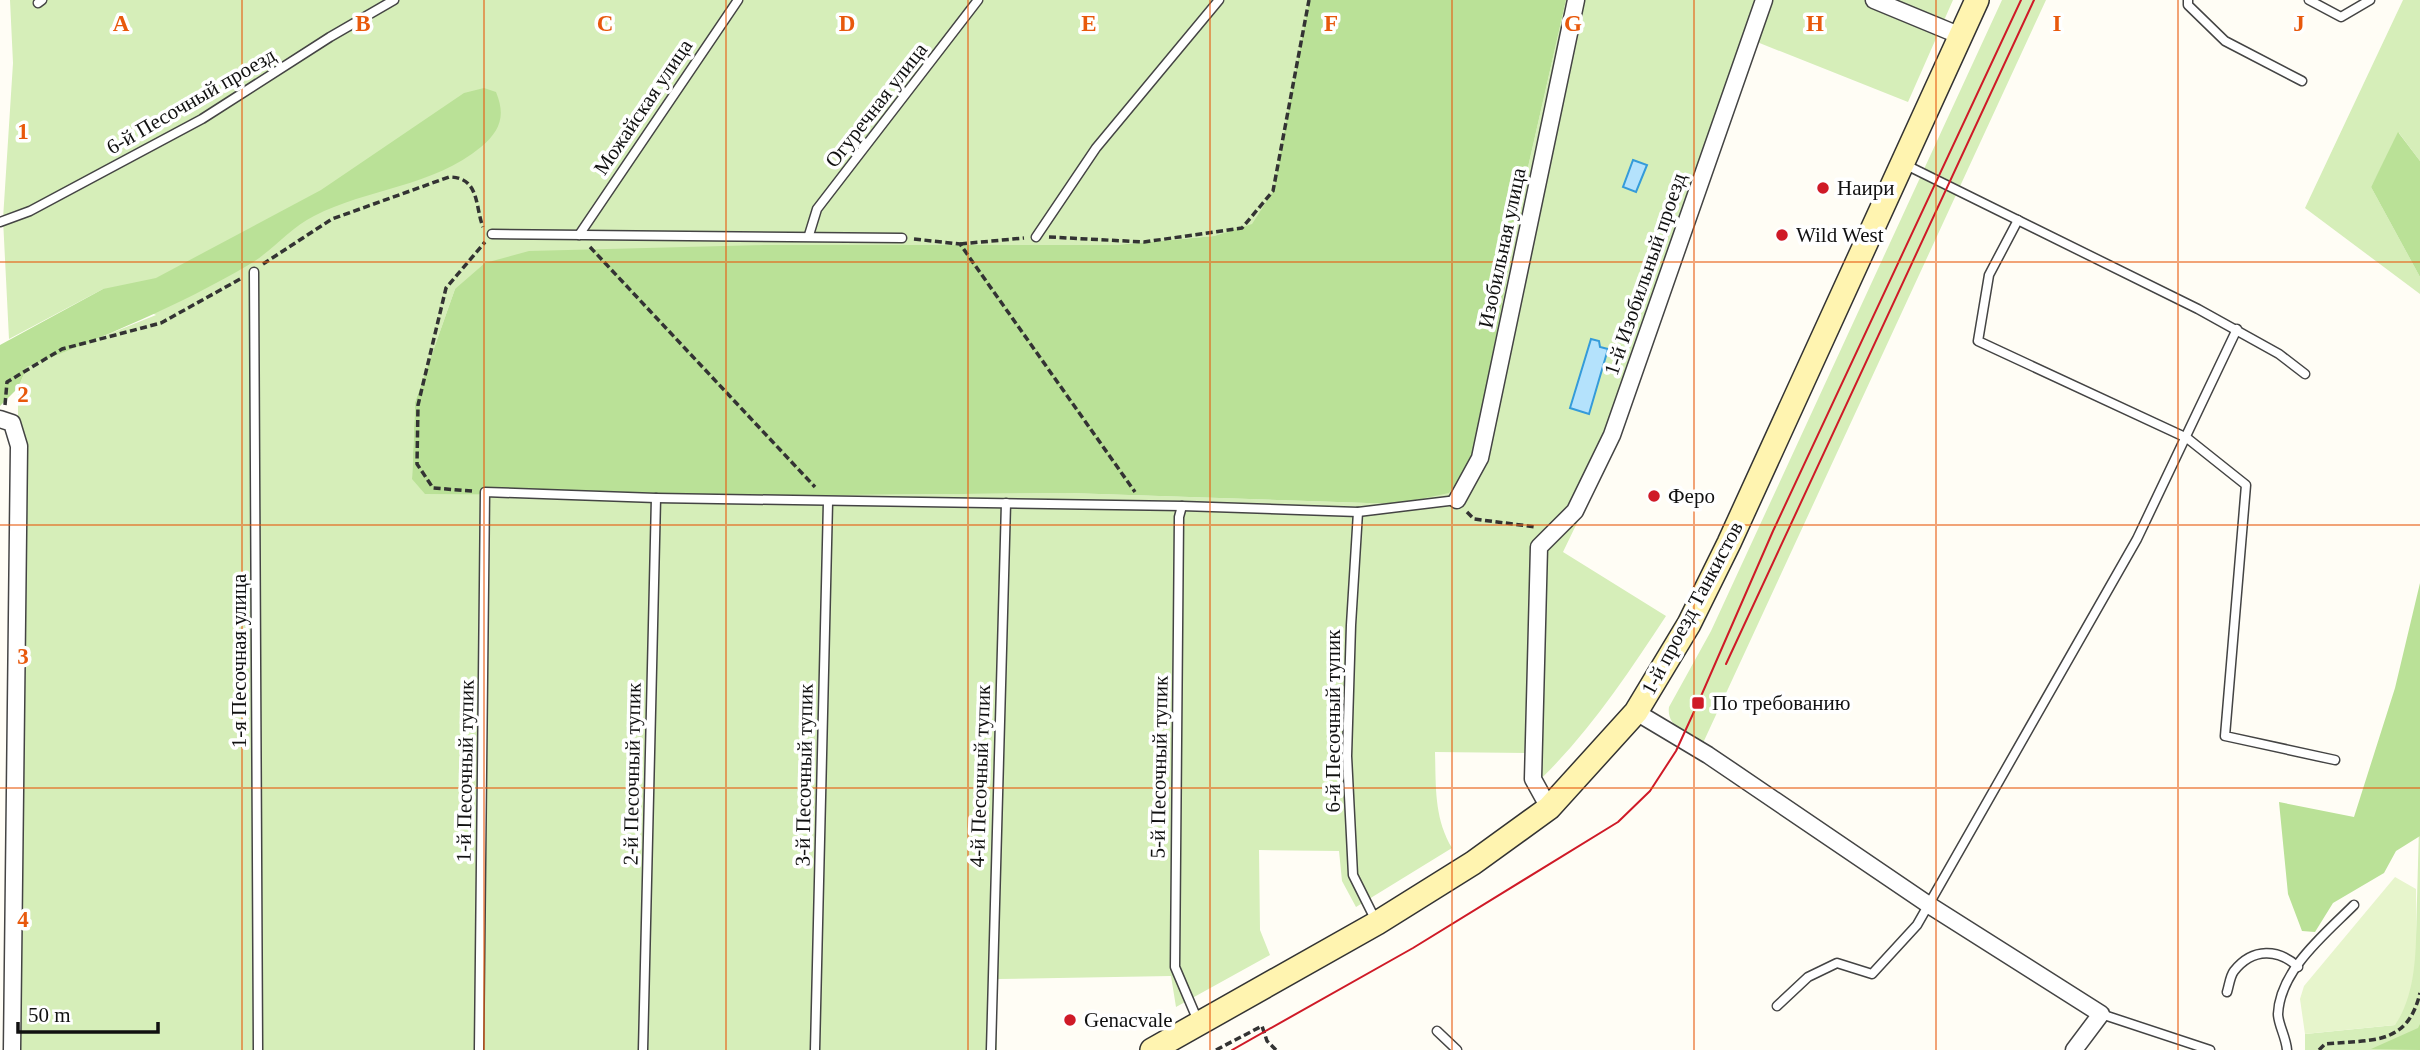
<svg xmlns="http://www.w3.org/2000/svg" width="2420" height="1050" font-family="'Times New Roman',serif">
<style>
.green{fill:#d6eeb9}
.forest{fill:#bae197}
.pitch{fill:#e7f5cc}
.water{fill:#b4e2fc;stroke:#349bda;stroke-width:2}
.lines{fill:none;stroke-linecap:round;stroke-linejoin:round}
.service-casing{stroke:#444;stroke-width:11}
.minor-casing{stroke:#444;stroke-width:19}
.secondary-casing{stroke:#333;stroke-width:26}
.path{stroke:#333;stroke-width:3.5;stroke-dasharray:7 3.5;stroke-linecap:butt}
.service{stroke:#fff;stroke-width:8}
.minor{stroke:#fff;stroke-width:16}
.secondary{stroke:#fff4b0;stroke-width:23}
.tram{stroke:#cf1a27;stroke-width:2}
.grid{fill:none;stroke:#e8590c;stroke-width:2;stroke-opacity:0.55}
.poi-dot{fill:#cf1a27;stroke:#fff;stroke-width:2.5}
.labels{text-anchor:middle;stroke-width:7;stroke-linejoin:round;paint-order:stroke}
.street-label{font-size:21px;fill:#111;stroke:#fff}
.poi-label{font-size:21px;fill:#111;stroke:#fff;text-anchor:start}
.grid-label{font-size:23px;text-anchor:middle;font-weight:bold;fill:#e8590c;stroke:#fff;stroke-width:7;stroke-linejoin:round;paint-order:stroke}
</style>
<rect width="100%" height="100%" fill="#fffdf5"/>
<g class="green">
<path d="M10 0H1309L1273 191 1252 225 1214 236 1115 245H763L455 289 415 402 412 479 733 496 1069 493 1397 504 1526 176 1566 0H1953L1908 102 1757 42 1619 436 1563 552 1666 616C1625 678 1585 739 1530 789L1527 753 1435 752C1436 786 1434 818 1452 848L1356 907 1342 881 1339 851 1259 850 1260 930 1270 955 1176 1007 1171 976 997 979V1050H17L18 388 27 367 156 315 103 289 9 339 3 219 13 63Z"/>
<path d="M2002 0H2046L1703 743C1688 734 1666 727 1669 707L1711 631Z"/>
<path d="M2403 0H2420V161L2399 133 2371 187 2420 277V294L2305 208Z"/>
<path d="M2420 791V1050H2305V1034L2395 1025 2416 936Z"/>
</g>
<g class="forest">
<path d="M1309 0H1566L1526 176 1473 458 1449 493 1397 504 1069 493 733 496 425 494 412 479 415 402 455 289 485 263 529 251 763 245H1115L1214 236 1252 224 1273 191Z"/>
<path d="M484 88 496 92C506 116 500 131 481 147 433 187 368 188 314 216 290 228 272 251 250 264 177 307 105 336 27 367L18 388 0 406V345L103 289 156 278 321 190 464 93Z"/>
<path d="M2398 132 2420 161V277L2371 187Z"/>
<path d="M2420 583V836L2396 851 2384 873 2333 903 2315 932 2302 931 2288 894 2279 802 2354 817 2395 688Z"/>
<path d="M2420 1024V1050L2371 1049 2418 1028Z"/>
</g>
<path class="pitch" d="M2395 877 2416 889C2416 932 2420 989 2395 1025L2305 1034 2300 999 2304 986Z"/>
<g class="water">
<path d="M1633 160 1647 165 1636 192 1623 187Z"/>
<path d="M1591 339 1599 341 1600 347 1608 349 1589 414 1570 408Z"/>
</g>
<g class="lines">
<g class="service-casing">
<g id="service">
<path d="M2188 0V5L2225 41 2302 81"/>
<path d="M2309 0 2341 17 2370 0"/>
<path d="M38 3 42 0"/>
<path d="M1904 164 2198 309 2279 354 2305 374"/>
<path d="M2018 220 1989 275 1978 341 2187 438 2246 485 2225 736 2335 760"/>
<path d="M0 222 30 211 202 119 330 37 394 0"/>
<path d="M492 234 902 238"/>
<path d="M579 235 738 0"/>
<path d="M809 235 817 209 978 0"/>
<path d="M1036 237 1096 148 1219 0"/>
<path d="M254 272 258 1050"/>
<path d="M1182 506 1179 517 1175 967 1198 1021"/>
<path d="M1358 512 1351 625 1347 756 1353 875 1376 921"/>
<path d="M2227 992C2229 986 2230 976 2234 971 2253 947 2279 949 2298 967"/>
<path d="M1777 1006 1808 977 1837 963 1872 974 1917 925 2137 539 2237 329"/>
<path d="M2101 1014 2210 1050"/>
<path d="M1437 1031 1457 1050"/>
<path d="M479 1050 485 492 656 498 1182 506 1358 512 1457 500"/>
<path d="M643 1050 656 498"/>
<path d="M815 1050 828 502"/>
<path d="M991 1050 1006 503"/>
<path d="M2287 1050C2286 1037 2278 1024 2278 1014 2280 970 2325 934 2354 905"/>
</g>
</g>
<g class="minor-casing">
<g id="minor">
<path d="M1874 0 1961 36"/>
<path d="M0 419 12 423 19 446 12 1050"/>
<path d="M1457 500 1480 458 1576 0"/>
<path d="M1636 712 1708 755 1929 905 2101 1014 2074 1050"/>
<path d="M1549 808 1533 779 1539 547 1575 511 1612 435 1764 0"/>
</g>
</g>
<g class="secondary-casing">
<path id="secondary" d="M1152 1050 1377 923 1473 863 1549 808 1636 712 1689 624 1729 543 1977 0"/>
</g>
<g class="path">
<path d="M1049 237 1144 242 1242 228 1273 191 1309 0"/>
<path d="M914 239 960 244 1135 492"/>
<path d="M960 244 1024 238"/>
<path d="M590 247 815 487"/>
<path d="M263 264 332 219 449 177C480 177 475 207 483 227"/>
<path d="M5 405 7 382 62 349 161 323 242 278"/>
<path d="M472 491 433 488 417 464 418 405 446 288 485 242"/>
<path d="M1467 512 1474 519 1536 527"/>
<path d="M1216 1050 1262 1026 1267 1041 1276 1050"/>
<path d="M2319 1050 2325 1044C2371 1039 2407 1047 2420 993"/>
</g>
<use href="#service" class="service"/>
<use href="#minor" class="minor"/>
<use href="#secondary" class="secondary"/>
<g class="tram">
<path d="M1726 664 2034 0"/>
<path d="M1232 1050 1413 948 1618 822 1650 791 1676 751 1698 703 1773 531 2021 0"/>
</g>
</g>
<path class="grid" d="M242 0V1050M484 0V1050M726 0V1050M968 0V1050M1210 0V1050M1452 0V1050M1694 0V1050M1936 0V1050M2178 0V1050M0 262H2420M0 525H2420M0 788H2420"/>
<g class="poi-dot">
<circle cx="1823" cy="188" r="7"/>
<circle cx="1782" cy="235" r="7"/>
<circle cx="1654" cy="496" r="7"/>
<rect x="1691" y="696" width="14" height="14" rx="3.5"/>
<circle cx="1070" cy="1020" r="7"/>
</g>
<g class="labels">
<g class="street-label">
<text transform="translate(191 101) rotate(-30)" y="7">6-й Песочный проезд</text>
<text transform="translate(876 105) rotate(-52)" y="7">Огуречная улица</text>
<text transform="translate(643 107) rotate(-56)" y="7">Можайская улица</text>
<text transform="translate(1502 248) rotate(-78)" y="7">Изобильная улица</text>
<text transform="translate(1645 274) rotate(-71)" y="7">1-й Изобильный проезд</text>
<text transform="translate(1692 608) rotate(-62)" y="7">1-й проезд Танкистов</text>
<text transform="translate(239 661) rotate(-90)" y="7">1-я Песочная улица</text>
<text transform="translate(1333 721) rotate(-90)" y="7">6-й Песочный тупик</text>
<text transform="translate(1159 767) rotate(-89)" y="7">5-й Песочный тупик</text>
<text transform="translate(465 771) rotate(-89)" y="7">1-й Песочный тупик</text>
<text transform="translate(632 774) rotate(-89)" y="7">2-й Песочный тупик</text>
<text transform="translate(804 775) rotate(-89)" y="7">3-й Песочный тупик</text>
<text transform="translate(980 776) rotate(-88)" y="7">4-й Песочный тупик</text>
</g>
<g class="poi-label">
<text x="1837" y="195">Наири</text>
<text x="1796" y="242">Wild West</text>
<text x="1668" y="503">Феро</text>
<text x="1712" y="710">По требованию</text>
<text x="1084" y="1027">Genacvale</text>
</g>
</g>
<g class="grid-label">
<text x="121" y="31">A</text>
<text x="363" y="31">B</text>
<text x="605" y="31">C</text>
<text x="847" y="31">D</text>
<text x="1089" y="31">E</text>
<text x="1331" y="31">F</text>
<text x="1573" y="31">G</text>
<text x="1815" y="31">H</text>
<text x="2057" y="31">I</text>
<text x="2299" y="31">J</text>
<text x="23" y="139">1</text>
<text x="23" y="402">2</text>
<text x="23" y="664">3</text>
<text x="23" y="927">4</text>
</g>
<path d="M18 1022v10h140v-10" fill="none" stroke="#111111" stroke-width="3.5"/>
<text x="28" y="1022" font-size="21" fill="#111111" stroke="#ffffff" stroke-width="5" paint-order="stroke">50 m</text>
</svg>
